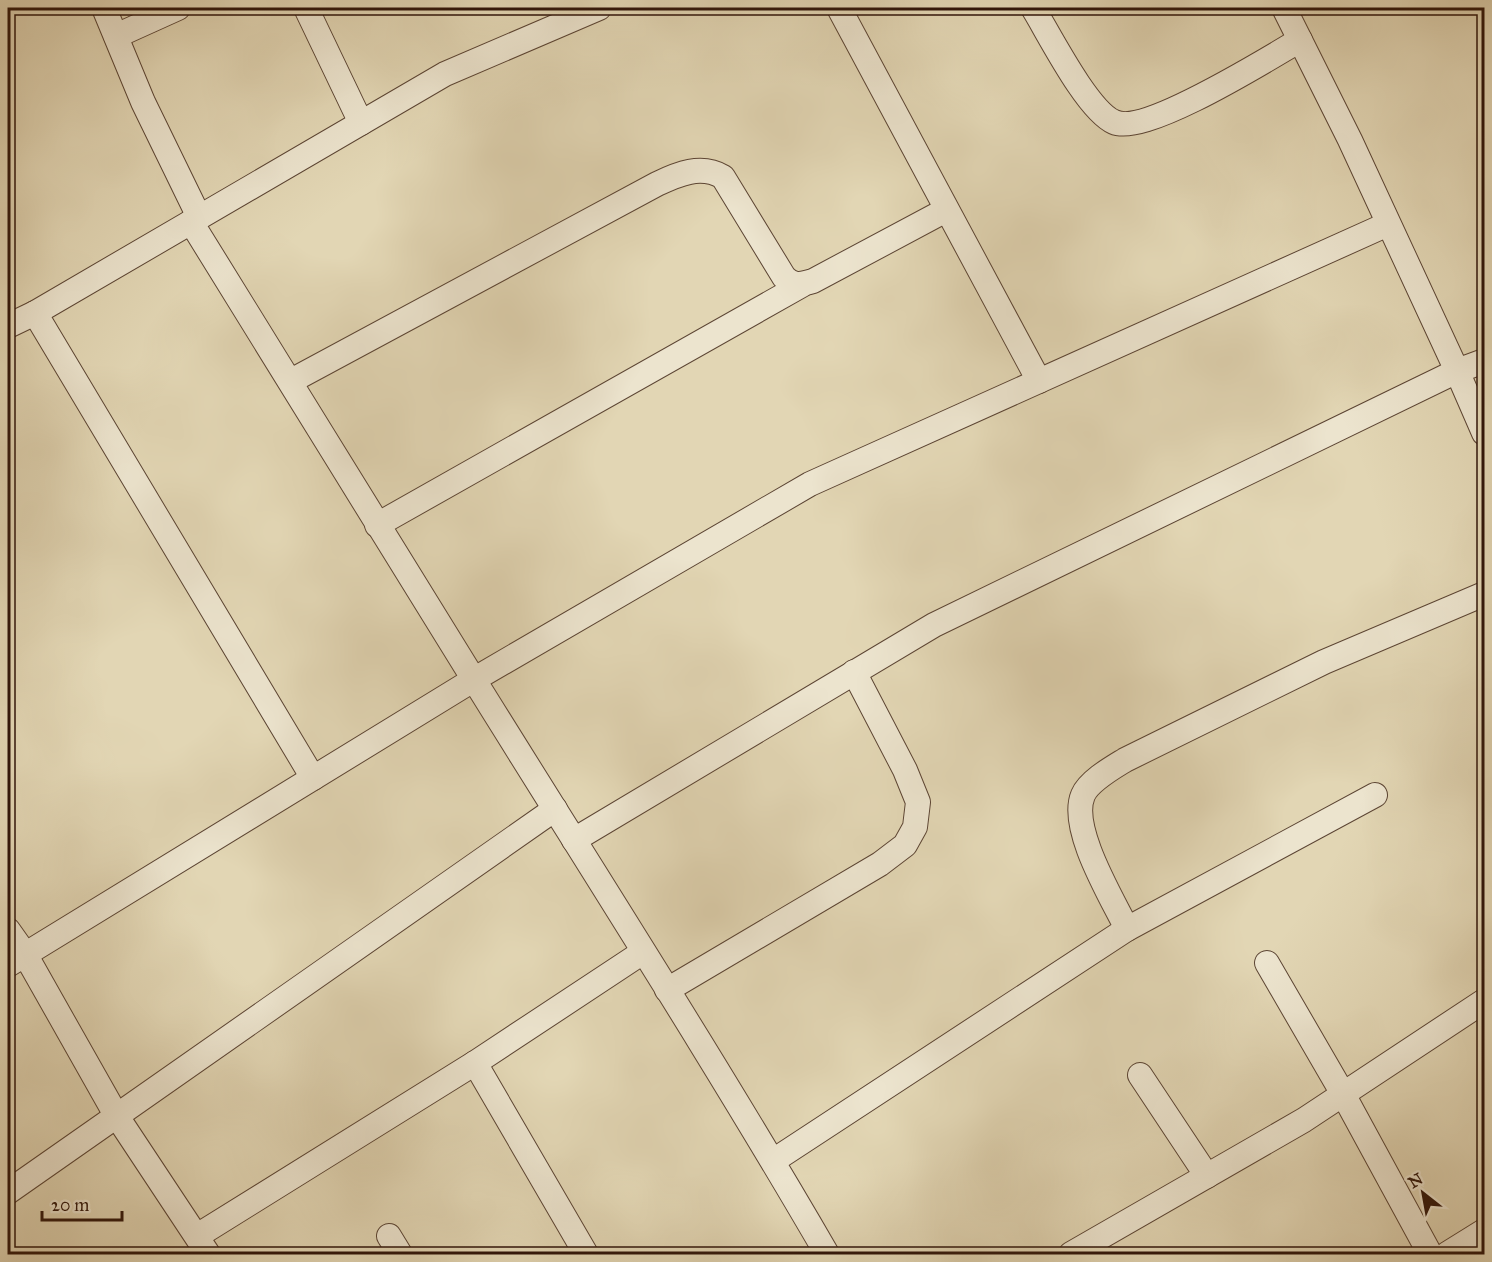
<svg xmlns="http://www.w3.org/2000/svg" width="1492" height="1262" font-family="'IM FELL Great Primer',serif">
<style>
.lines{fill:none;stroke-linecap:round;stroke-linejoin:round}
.minor-casing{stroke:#5c4534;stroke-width:26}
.minor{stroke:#ece4ce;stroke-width:24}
</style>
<rect width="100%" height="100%" fill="#e2d6b4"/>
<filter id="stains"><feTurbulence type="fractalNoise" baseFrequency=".00333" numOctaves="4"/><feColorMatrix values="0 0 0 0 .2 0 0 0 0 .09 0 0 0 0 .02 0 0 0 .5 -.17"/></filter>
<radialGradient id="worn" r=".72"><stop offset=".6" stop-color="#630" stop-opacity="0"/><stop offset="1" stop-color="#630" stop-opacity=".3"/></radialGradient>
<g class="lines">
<g class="minor-casing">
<g id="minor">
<path d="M104 8 143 102 199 217"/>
<path d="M306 8 361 123"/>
<path d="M839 8 1039 381"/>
<path d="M1033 8C1049 34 1087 110 1114 122 1145 136 1269 58 1300 40"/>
<path d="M1284 8 1350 140 1457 371 1484 361"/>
<path d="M116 36 178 8"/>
<path d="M191 222C287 375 380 530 476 683 594 873 715 1061 827 1254"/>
<path d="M35 313 313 778"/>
<path d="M8 326 35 313 445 74 599 8"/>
<path d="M291 381 657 184C678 174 701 164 723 177L784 277C793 286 800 285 813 281L946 210"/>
<path d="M377 525 802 285"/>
<path d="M574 840 934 625 1457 371 1484 433"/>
<path d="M1127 929C1112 898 1069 828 1083 795 1089 781 1112 768 1125 760L1324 662 1484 594"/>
<path d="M8 930 25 954 116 1115 208 1254"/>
<path d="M1267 963 1343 1094 1430 1254"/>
<path d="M8 965 473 680 810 484 1388 224"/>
<path d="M667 990 880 864 905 845 915 827 918 802 905 770 854 672"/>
<path d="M475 1063 586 1254"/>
<path d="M1140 1075 1207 1176"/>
<path d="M773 1161 1127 929 1375 795"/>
<path d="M8 1192 555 809"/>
<path d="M197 1236 475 1063 643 952"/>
<path d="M389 1236 400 1254"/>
<path d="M1071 1254 1304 1120 1484 1001"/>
<path d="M1447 1254 1484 1231"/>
</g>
</g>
<use href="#minor" class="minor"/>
</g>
<rect width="1492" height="1262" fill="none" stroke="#e2d6b4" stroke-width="30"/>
<rect x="9" y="9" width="1474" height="1244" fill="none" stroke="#30150a" stroke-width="3"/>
<rect x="15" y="15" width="1462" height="1232" fill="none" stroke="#30150a" stroke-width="1.5"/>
<g transform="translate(1423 1193) rotate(329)" stroke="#ece4ce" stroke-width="4.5" paint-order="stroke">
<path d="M0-4.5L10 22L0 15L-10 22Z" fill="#30150a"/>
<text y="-9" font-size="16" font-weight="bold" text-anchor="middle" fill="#30150a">N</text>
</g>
<path d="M42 1211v9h80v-9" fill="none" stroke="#30150a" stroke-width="3"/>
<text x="51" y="1211" font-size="18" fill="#30150a" stroke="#ece4ce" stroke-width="4.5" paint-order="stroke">20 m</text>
<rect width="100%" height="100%" filter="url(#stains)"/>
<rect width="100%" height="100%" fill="url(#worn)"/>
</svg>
